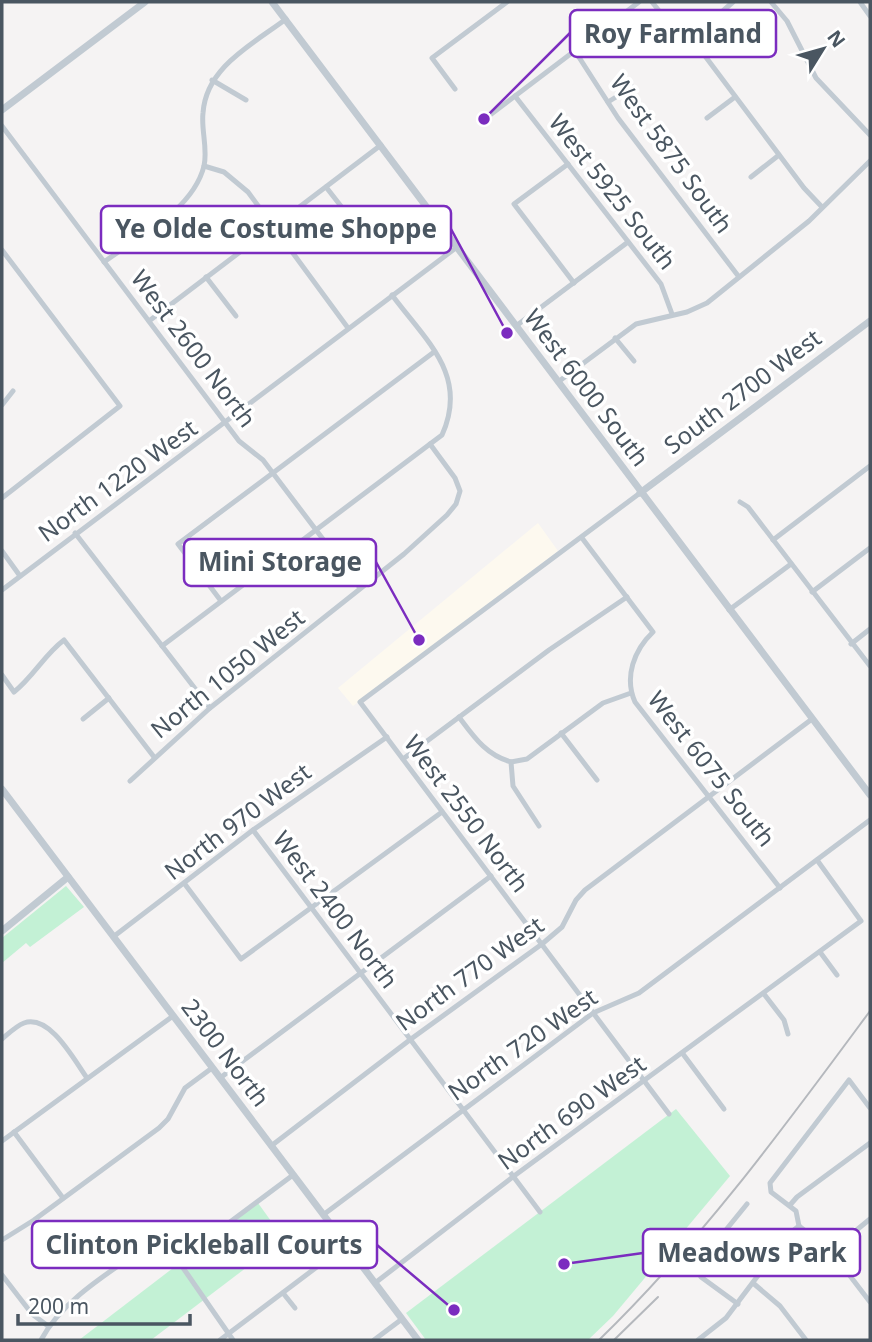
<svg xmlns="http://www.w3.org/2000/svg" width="872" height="1342" font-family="'Noto Sans',sans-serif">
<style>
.commercial{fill:#fdf9ef}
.green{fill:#c3f1d5}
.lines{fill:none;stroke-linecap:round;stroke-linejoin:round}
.minor{stroke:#c1cad2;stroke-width:5}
.tertiary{stroke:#c1cad2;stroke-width:7}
.rail{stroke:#b5b8bd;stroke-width:2}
.labels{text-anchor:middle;stroke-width:7;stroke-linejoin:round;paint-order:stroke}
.street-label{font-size:24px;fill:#4a5661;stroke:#fff}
.leader{fill:none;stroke:#7b2cbf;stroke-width:2.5}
.callout-dot{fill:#7b2cbf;stroke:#fff;stroke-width:2.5}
.callout{fill:#fff;stroke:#7b2cbf;stroke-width:2.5}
.callout-label{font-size:26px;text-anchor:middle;font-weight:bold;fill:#4a5661}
</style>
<rect width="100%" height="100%" fill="#f5f3f3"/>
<path class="commercial" d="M538 523 558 551 353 706 338 688Z"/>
<g class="green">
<path d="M66 886 84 907 30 947 26 943 2 963V938Z"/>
<path d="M676 1109 730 1176 613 1316 588 1340H426L406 1313Z"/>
<path d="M258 1203 284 1239 151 1340H79Z"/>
</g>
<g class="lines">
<g class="minor">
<path d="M652 2 668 22 702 52 804 188 822 207"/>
<path d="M771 2 787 21 816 78 870 135"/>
<path d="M860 2 870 16"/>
<path d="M691 39 733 2"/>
<path d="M575 51 618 118 739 277"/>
<path d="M212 80 246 100"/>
<path d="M455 89 432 58 507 2"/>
<path d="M515 96 661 284 672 314"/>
<path d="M608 102 632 87"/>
<path d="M490 115 639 2"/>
<path d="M707 118 735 97"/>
<path d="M2 126 239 441 263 460 360 588"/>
<path d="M568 164 514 204 574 283"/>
<path d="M204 166 224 172 248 192 348 328"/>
<path d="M751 177 779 155"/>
<path d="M326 187 351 219"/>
<path d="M2 250 120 406 2 498"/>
<path d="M104 262C138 237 193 210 204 166 208 149 201 130 203 113 206 67 253 44 286 19"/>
<path d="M206 277 236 316"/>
<path d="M149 321 381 145"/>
<path d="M516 326 628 242"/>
<path d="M615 338 634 361"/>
<path d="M558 382 636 324 687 312 707 303 809 221 870 161"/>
<path d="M2 405 13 391"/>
<path d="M640 493 360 702 669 1114"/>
<path d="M740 502 748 507 870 666"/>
<path d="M75 533 210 708"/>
<path d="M582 538 653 632C634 650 624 677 635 702L780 888"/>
<path d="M773 540 870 466"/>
<path d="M2 551 20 576"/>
<path d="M2 590 457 247"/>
<path d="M812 592 870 548"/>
<path d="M221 601 178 544 434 352"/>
<path d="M729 610 791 564"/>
<path d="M851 644 870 629"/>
<path d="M162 646 442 435C469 375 426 341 392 295"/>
<path d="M2 675 14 692C34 676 44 655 64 640L154 757"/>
<path d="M459 717C474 737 486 755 511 762L513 786 539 826"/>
<path d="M83 719 109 698"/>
<path d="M561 733 597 780"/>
<path d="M403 759 549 650 627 597"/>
<path d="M511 762 527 759 603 703 631 693"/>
<path d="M130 781 210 708 404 554 447 515 456 504 460 491 455 478 430 444"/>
<path d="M253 830 540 1212"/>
<path d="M184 883 241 959 442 812"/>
<path d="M113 937 253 830 387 737"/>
<path d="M820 952 837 975"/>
<path d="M764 994 784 1020 788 1034"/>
<path d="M2 1039C8 1034 16 1026 24 1023 50 1014 74 1060 87 1078"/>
<path d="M683 1054 724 1109"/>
<path d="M220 1078 491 876"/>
<path d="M14 1132 63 1198"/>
<path d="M2 1141 173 1016"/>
<path d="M271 1146 411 1039 542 944 562 927 576 900 585 890 812 719"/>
<path d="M790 1205 797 1197 870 1143"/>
<path d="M323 1215 593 1013 639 993 870 820"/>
<path d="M799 1226 796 1211 771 1192 770 1183 849 1080 870 1108"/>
<path d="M799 1226 831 1251 870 1302"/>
<path d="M2 1240 34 1220 159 1128 168 1119 185 1088 212 1068"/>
<path d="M831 1251 870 1219"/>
<path d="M179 1260 293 1175"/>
<path d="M2 1275 32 1314 48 1326"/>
<path d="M375 1283 514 1176 861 921 817 860"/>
<path d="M753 1283 780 1306 806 1340"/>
<path d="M283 1293 295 1308"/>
<path d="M738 1304 701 1277 697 1270 699 1263 747 1204"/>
<path d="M41 1340C65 1295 121 1266 161 1236L233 1340"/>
<path d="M220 1340 346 1245"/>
<path d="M374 1340 402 1319"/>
<path d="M698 1340 726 1318 790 1233 799 1226"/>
</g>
<g class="tertiary">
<path d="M272 2 870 795"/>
<path d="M2 110 145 2"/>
<path d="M640 493 870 321"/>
<path d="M2 789 418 1340"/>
<path d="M2 931 68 877"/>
</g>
<g class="rail">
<path d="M599 1340C702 1240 785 1126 870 1011"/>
<path d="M614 1340 658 1297"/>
</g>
</g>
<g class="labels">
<g class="street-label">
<text transform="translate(671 154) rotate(54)" y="8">West 5875 South</text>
<text transform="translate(612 192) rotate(52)" y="8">West 5925 South</text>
<text transform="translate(193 349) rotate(53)" y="8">West 2600 North</text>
<text transform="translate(586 388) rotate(53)" y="8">West 6000 South</text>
<text transform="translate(743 392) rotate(-37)" y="8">South 2700 West</text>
<text transform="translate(118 481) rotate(-36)" y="8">North 1220 West</text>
<text transform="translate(228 674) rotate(-39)" y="8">North 1050 West</text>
<text transform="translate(711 769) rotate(52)" y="8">West 6075 South</text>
<text transform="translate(466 814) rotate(53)" y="8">West 2550 North</text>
<text transform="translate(238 822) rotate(-37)" y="8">North 970 West</text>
<text transform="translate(335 910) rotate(53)" y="8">West 2400 North</text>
<text transform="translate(470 974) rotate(-36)" y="8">North 770 West</text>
<text transform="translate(523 1045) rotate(-35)" y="8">North 720 West</text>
<text transform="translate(225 1053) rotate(53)" y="8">2300 North</text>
<text transform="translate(572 1113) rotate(-36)" y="8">North 690 West</text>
</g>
</g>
<path class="leader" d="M484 119L570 33M507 333L451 229M419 640L376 562M454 1310L377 1245M564 1264L643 1253"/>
<g class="callout-dot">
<circle cx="484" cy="119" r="7"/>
<circle cx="507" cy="333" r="7"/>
<circle cx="419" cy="640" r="7"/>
<circle cx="454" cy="1310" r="7"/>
<circle cx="564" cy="1264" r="7"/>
</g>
<g class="callout">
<rect x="570" y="10" width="206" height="47" rx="7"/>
<rect x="101" y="206" width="350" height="47" rx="7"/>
<rect x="184" y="539" width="192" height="47" rx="7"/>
<rect x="32" y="1221" width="345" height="47" rx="7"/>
<rect x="643" y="1229" width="217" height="47" rx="7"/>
</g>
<g class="callout-label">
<text x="673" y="43">Roy Farmland</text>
<text x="276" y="238">Ye Olde Costume Shoppe</text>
<text x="280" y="571">Mini Storage</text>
<text x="204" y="1254">Clinton Pickleball Courts</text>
<text x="752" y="1262">Meadows Park</text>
</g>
<rect width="872" height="1342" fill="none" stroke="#4a5661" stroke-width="7"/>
<g transform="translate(823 49) rotate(53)" stroke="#ffffff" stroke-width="5" paint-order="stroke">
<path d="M0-5L12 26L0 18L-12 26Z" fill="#4a5661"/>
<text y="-10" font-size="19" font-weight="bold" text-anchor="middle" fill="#4a5661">N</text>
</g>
<path d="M18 1314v10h172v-10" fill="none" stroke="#4a5661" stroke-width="3.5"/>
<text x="28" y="1314" font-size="21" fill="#4a5661" stroke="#ffffff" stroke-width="5" paint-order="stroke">200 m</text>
</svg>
